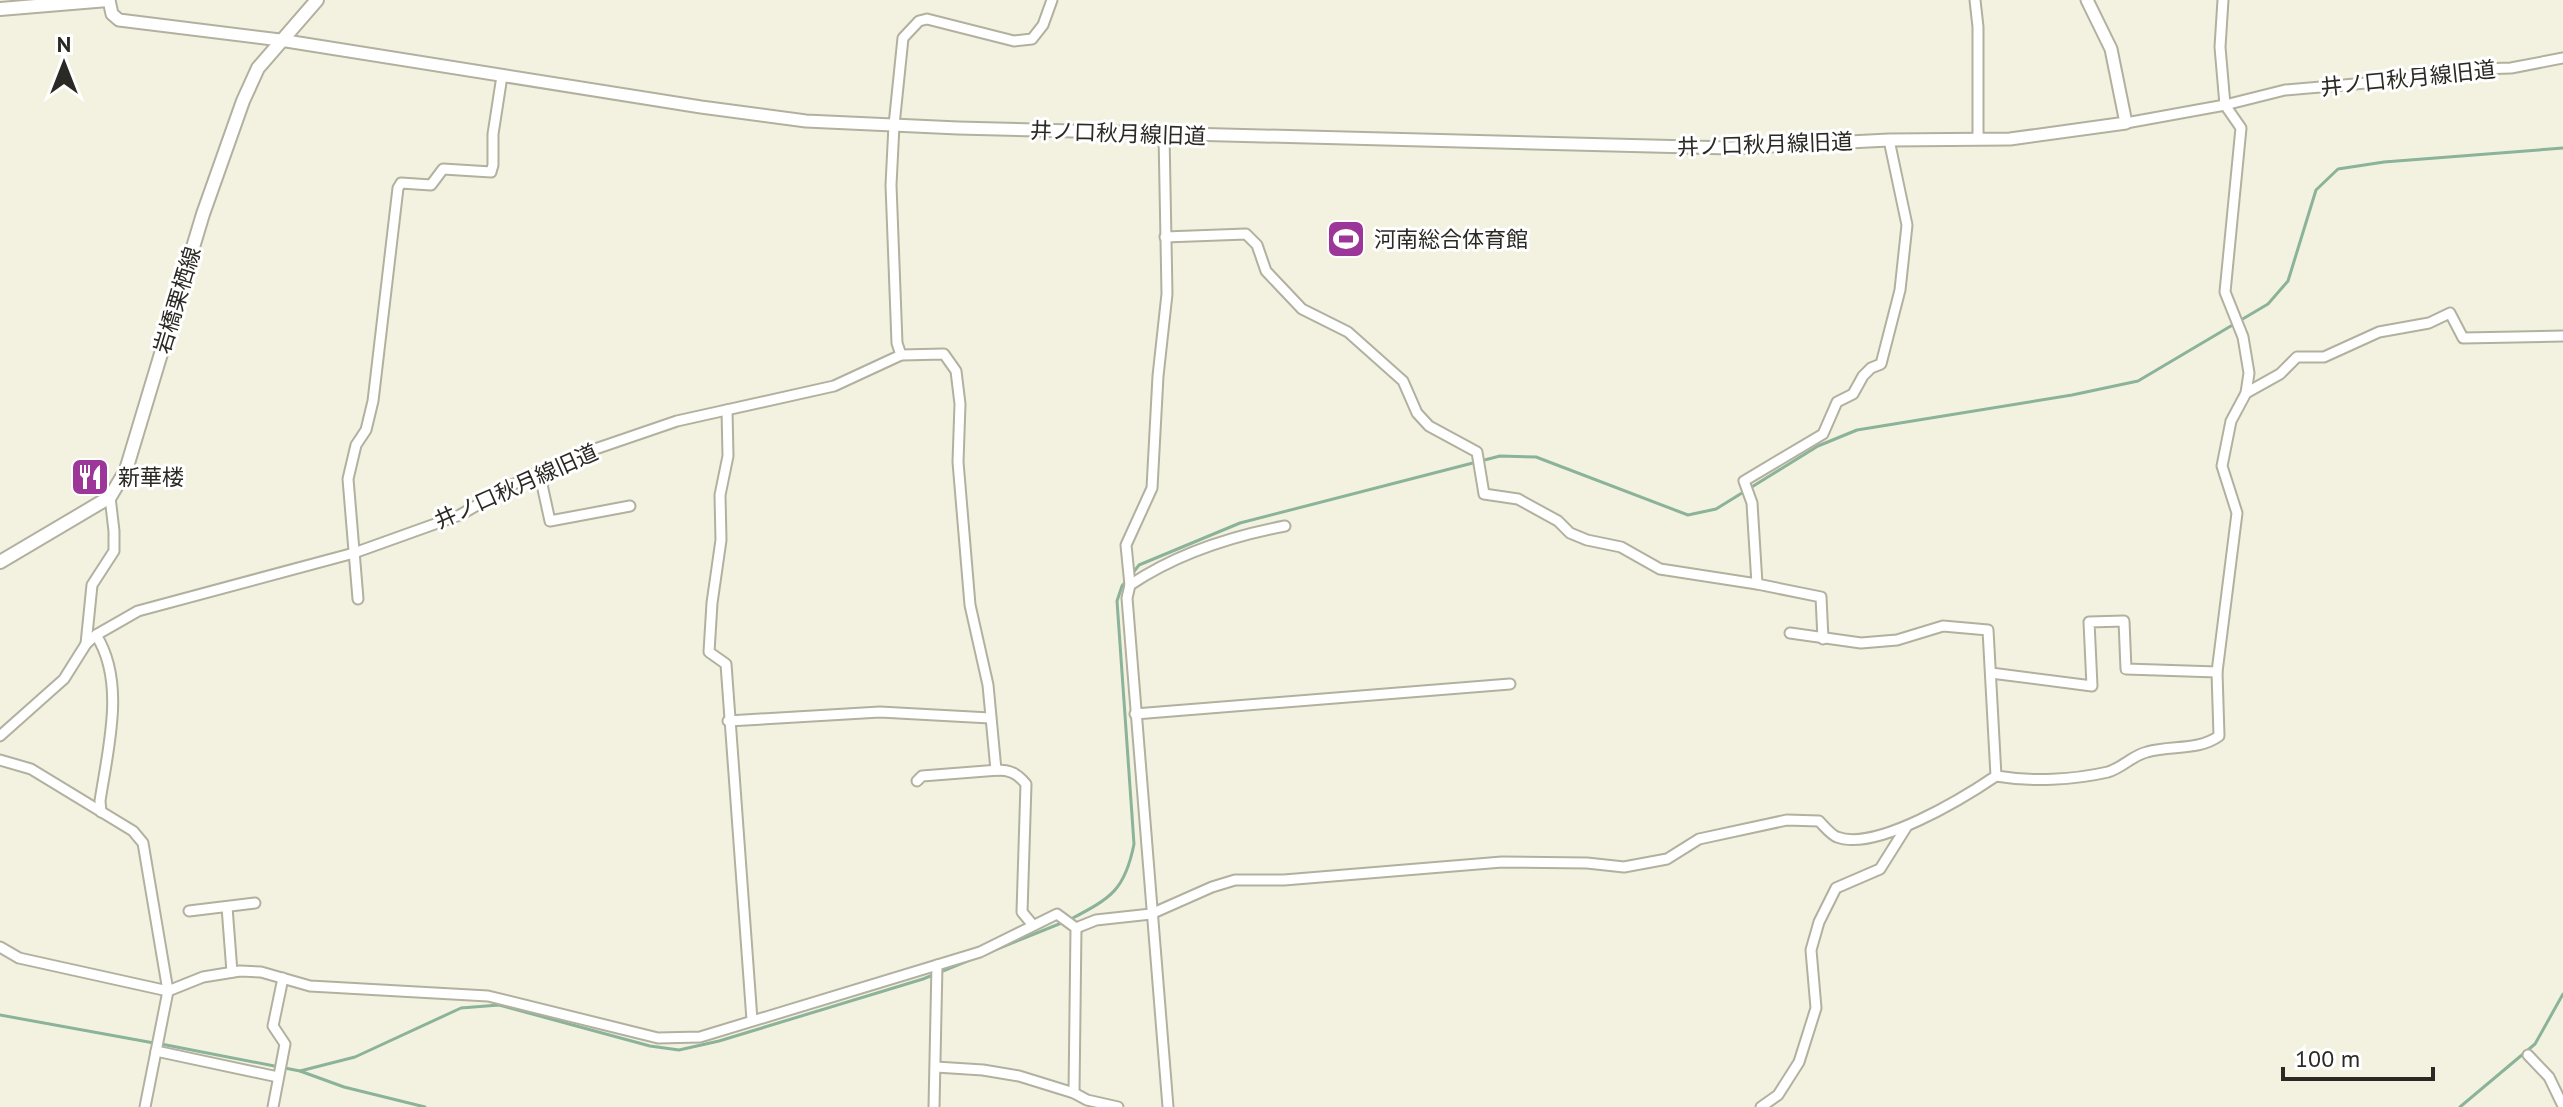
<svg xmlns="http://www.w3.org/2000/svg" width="2563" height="1107" font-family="'PT Sans','Noto Sans JP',sans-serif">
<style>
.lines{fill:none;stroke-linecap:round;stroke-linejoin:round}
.stream{stroke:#8ab399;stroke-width:3}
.minor-casing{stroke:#b2b09f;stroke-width:13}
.tertiary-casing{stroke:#b2b09f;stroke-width:15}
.secondary-casing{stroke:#b2b09f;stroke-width:16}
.minor{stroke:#fff;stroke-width:9}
.tertiary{stroke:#fff;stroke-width:11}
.secondary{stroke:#fff;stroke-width:12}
.labels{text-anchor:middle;stroke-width:6;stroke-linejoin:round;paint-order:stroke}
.street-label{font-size:22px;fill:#2a2923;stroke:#fff}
.poi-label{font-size:22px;fill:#2a2923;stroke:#fff;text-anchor:start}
</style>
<rect width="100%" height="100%" fill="#f3f2e0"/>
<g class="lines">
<g class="stream">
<path d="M1132 574 1139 565 1240 523 1500 456 1536 457 1688 515 1716 509 1818 446 1857 430 2072 395 2138 381 2268 304 2288 281 2316 190 2338 169 2384 162 2563 148"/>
<path d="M1071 919C1111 898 1125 890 1134 844L1117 601 1122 586 1127 580"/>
<path d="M0 1015 154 1043"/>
<path d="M161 1044 300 1071 344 1087 425 1107"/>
<path d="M300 1071 355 1057 461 1008 499 1005 650 1046 679 1050 719 1041 923 979 1064 922"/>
<path d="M2460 1107 2535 1044 2563 994"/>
</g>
<g class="minor-casing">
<g id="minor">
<path d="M1975 0 1978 27V139"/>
<path d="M2126 123 2225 105 2285 90 2389 81 2447 70 2511 68 2563 58"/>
<path d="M1165 237 1246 234 1257 245 1266 271 1302 309 1348 332 1403 381 1417 413 1429 426 1477 452 1484 494 1518 499 1558 521 1570 533 1587 540 1621 547 1660 569 1757 584 1821 597 1823 639"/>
<path d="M901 355 897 343 891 185 894 125 903 38 919 21 927 19 1014 41 1032 39 1043 25 1052 0"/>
<path d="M2246 393 2280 374 2297 357H2324L2379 332 2429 323 2450 313 2463 338 2563 336"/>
<path d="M727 410 728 456 720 495 721 540 712 603 709 652 726 664 752 1020"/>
<path d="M539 471 550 521 630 506"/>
<path d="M1757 584 1752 503 1744 481 1823 434 1837 402 1853 394 1863 376 1871 368 1881 364 1900 290 1907 225 1889 140"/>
<path d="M1130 585 1126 545 1152 488 1158 376 1167 294 1164 134"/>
<path d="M358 599 348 479 356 445 366 430 373 401 398 188 401 183 431 185 443 169 491 172 493 165V134L502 76"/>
<path d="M1790 633 1861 643 1897 640 1943 626 1988 630 1996 776"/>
<path d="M96 635C126 682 108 748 100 801L101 812"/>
<path d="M86 644 92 585 114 551V531L110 497"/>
<path d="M1991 673 2092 686 2089 622 2124 621 2126 669 2217 672"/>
<path d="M1135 714 1510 684"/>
<path d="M728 721 880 712 990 718"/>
<path d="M0 736 64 679 86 644 96 635 138 611 354 553 460 515 514 484 566 459 677 421 834 386 901 355 944 354 956 371 960 404 958 462 970 605 988 685 996 770C1010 770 1017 773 1026 784L1022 912 1032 924"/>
<path d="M0 760 31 769 133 831 143 843 168 991 145 1107"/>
<path d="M917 781 922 776 999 770"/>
<path d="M227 907 232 972"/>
<path d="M189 911 255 903"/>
<path d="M1076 928 1096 920 1151 914 1212 887 1235 880H1284L1502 862 1587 863 1624 867 1667 859 1699 839 1787 820 1819 821C1824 826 1831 835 1837 837 1876 852 1965 797 1996 776 2032 782 2073 780 2108 772 2122 768 2133 755 2147 752 2172 745 2198 751 2219 736L2217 672 2237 513 2222 466 2231 421 2246 393 2249 373 2243 337 2225 292 2241 128 2225 105 2220 47 2223 0"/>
<path d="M0 947 19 958 168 991 203 977 240 971 261 972 310 986 488 996 658 1038 700 1037 980 952 1057 914 1076 928 1074 1093"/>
<path d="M156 1051 278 1077"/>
<path d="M2528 1055 2549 1077 2563 1106"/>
<path d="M936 1067 983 1070 1019 1076 1074 1093 1087 1100 1118 1107"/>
<path d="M273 1107 285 1044 273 1026 283 978"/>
<path d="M934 1107 937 965"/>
<path d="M1168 1107 1127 598 1130 585C1176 554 1232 536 1285 526"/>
<path d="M1761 1107 1778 1095 1799 1062 1816 1008 1811 950 1819 922 1836 888 1880 869 1907 826"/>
</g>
</g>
<g class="tertiary-casing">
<path id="tertiary" d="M109 0 112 14 119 20 280 40 701 107 806 121 958 128 1730 148 1889 140 2010 139 2126 123 2111 49 2087 0"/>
</g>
<g class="secondary-casing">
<g id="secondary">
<path d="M0 9 108 0"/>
<path d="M0 562 110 497 126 470 203 214 243 101 258 68 317 0"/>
</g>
</g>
<use href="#minor" class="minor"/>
<use href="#tertiary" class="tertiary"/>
<use href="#secondary" class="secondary"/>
</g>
<defs>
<g id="stadium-square" transform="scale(2)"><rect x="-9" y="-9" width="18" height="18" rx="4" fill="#9d3699" stroke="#fff"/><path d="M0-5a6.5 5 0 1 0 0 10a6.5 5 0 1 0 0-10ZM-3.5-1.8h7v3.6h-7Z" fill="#fff"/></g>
<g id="restaurant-square" transform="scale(2)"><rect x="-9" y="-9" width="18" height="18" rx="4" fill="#9d3699" stroke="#fff"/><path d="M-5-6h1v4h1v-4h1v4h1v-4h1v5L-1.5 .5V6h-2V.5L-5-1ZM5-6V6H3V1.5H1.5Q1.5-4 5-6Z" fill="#fff"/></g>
</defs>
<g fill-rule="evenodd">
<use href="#stadium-square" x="1346" y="239"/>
<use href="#restaurant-square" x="90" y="477"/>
</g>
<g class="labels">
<g class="street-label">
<text transform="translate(2408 78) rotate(-6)" y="8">井ノ口秋月線旧道</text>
<text transform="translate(1118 133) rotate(2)" y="8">井ノ口秋月線旧道</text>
<text transform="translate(1765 144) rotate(-2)" y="8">井ノ口秋月線旧道</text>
<text transform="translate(177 300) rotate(-73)" y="8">岩橋栗栖線</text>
<text transform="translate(516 486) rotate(-24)" y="8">井ノ口秋月線旧道</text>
</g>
<g class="poi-label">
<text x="1374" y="247">河南総合体育館</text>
<text x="118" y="485">新華楼</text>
</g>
</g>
<g transform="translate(64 64)" stroke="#ffffff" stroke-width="6" paint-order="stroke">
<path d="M0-6L14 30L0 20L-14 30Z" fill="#2a2923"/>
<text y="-12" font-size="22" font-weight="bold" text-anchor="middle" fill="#2a2923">N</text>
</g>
<path d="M2283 1067v12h150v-12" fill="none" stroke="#2a2923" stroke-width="4"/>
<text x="2295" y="1067" font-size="24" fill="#2a2923" stroke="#ffffff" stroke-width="6" paint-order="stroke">100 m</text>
</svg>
